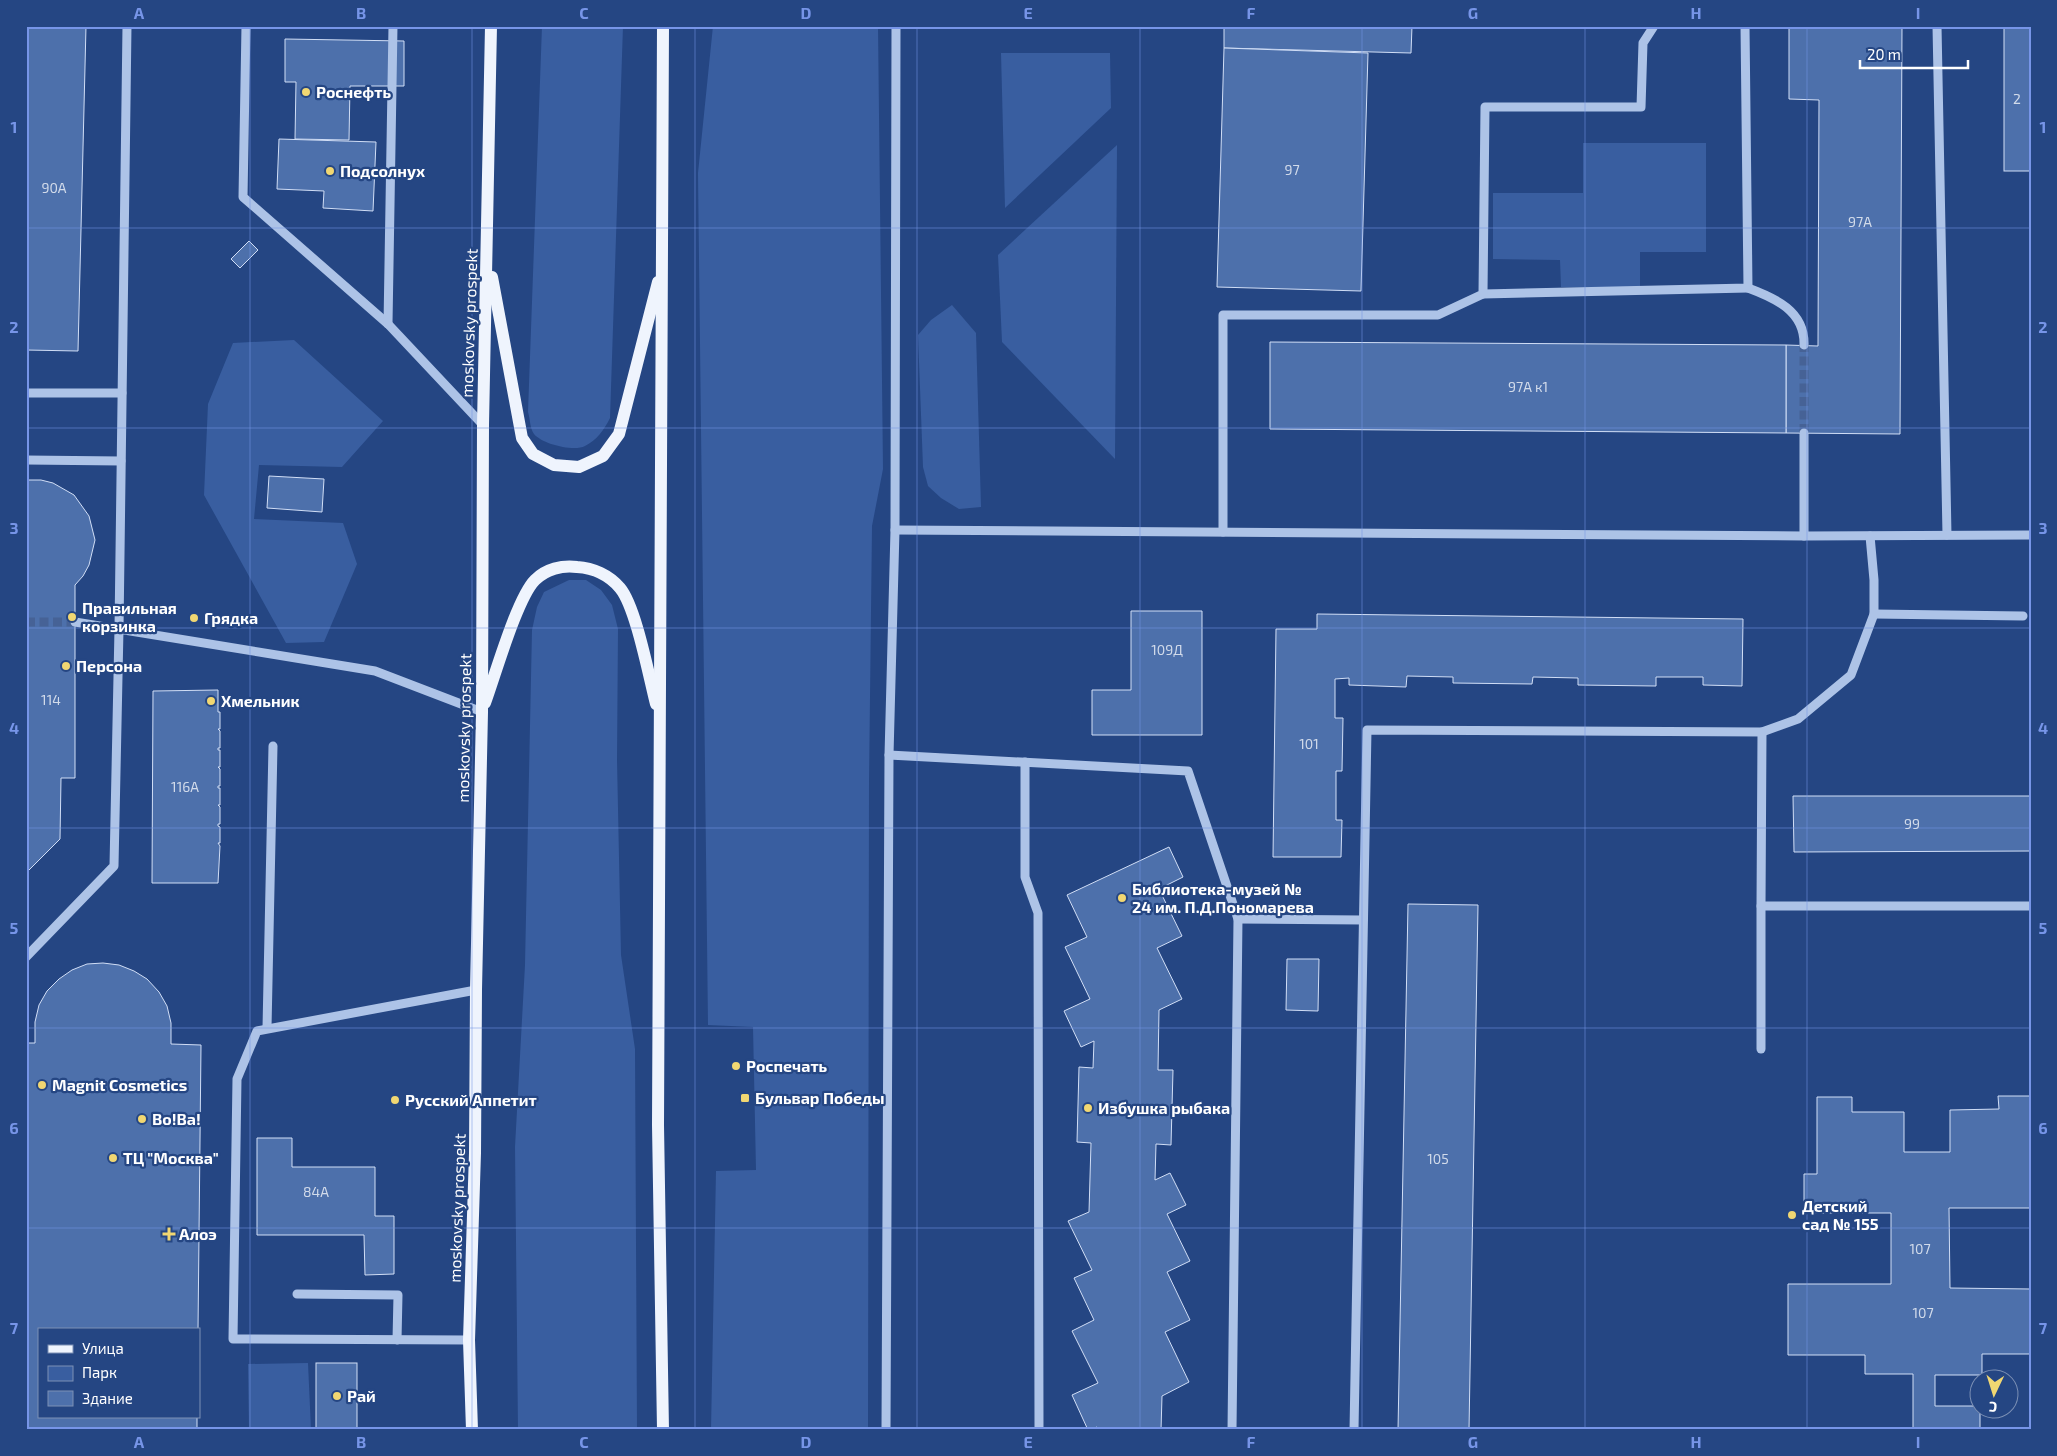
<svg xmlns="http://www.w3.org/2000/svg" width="2057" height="1456" font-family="'Exo 2',sans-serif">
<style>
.green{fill:#395ea0}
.building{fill:#4d70ab;stroke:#d1def6}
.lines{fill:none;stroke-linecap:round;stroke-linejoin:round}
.minor-tunnel{stroke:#466296;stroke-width:9;stroke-dasharray:9 4.5;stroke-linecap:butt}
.minor{stroke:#adc3e7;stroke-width:9}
.major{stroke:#eff4fd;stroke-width:12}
.grid{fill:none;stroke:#7795e8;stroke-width:1;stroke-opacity:0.55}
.poi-dot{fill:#f1d772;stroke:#254683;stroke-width:2}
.labels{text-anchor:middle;stroke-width:4.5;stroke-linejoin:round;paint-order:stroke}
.number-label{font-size:14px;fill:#d2dbea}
.poi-label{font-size:16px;font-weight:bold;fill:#fff;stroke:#254683;text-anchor:start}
.street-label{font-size:16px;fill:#fff;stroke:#254683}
.neatline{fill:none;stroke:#7795e8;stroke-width:2}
.grid-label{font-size:16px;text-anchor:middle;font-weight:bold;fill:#7795e8}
</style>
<rect width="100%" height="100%" fill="#254683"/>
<g class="green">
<path d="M542 26H623L610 418C604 430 597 440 585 446 574 452 542 444 534 434 530 429 530 418 528 412Z"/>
<path d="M713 26H878L883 469 872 526 869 783 868 1430H711L716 1171 756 1170 753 1027 708 1025 698 173Z"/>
<path d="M1001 53H1110L1111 108 1005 208Z"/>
<path d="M1583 143H1706V252H1640V288L1561 287 1560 260 1493 259V193H1583Z"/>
<path d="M1117 145 1115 459 1002 342 998 255Z"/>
<path d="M952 305 976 333 981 507 959 509 941 498 928 486 923 467 918 335 931 320Z"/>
<path d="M294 340 383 421 342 467 259 465 254 519 343 523 357 564 324 642 286 643 204 495 208 404 233 343Z"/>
<path d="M569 580H586L601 590 612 605 618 629 617 760 621 955 635 1049 637 1430H518L515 1147 525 965 532 630 537 607 544 592Z"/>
<path d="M308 1363 311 1430H249L248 1364Z"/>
</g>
<g class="building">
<path d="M26 26H86L78 351 26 350Z"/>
<path d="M1224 26H1412L1411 53 1224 48Z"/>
<path d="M1789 26H1902L1900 434 1786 433V345L1818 346 1819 100 1789 99Z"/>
<rect x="2004" y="26" width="27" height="145"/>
<path d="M285 39 404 41V86H350L349 140 295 139 296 82H285Z"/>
<path d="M1224 48 1368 53 1361 291 1217 287Z"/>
<path d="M279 139 376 142 373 211 323 208 324 191 277 189Z"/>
<path d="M249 241 258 250 240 268 231 259Z"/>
<path d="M1270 342 1786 345V433L1270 429Z"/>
<path d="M269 476 324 479 322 512 267 508Z"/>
<path d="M26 480H41L53 483 74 495 89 516 95 540 89 565 83 576 75 585V778H61L60 839 26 873Z"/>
<path d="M1131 611H1202V735H1092V690H1131Z"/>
<path d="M1317 614 1743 619 1742 686 1703 685V677H1656V686L1578 685V678L1533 677 1532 684 1453 683V677L1407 676 1406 687 1349 685V678L1335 679V718H1343L1342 771H1336V820H1342L1341 857H1273L1276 629H1317Z"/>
<path d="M218 690V712H220V729H218L220 731V748H218V750H220V767H218L220 769V786H218V788H220V805H218L220 807V824H218V826L220 827V843H218L220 846 218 883H152L153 691Z"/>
<path d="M1793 796H2031V851L1794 852Z"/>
<path d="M1169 847 1183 877 1159 889 1182 936 1157 948 1182 999 1159 1010 1158 1070H1173L1171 1145 1156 1144 1155 1180 1170 1173 1186 1205 1167 1214 1190 1261 1167 1272 1190 1320 1165 1332 1189 1382 1162 1396 1161 1430H1097V1427L1088 1430 1072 1395 1098 1383 1072 1331 1094 1320 1074 1278 1092 1270 1068 1221 1089 1212 1091 1143 1077 1142 1079 1067 1093 1068 1094 1041 1081 1047 1064 1011 1090 999 1065 947 1087 937 1067 895Z"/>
<path d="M1408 904 1478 905 1469 1430H1398Z"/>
<path d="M1287 959H1319L1318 1011 1286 1010Z"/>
<path d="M103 963 119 965 134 971 147 979 159 992 167 1006 171 1023V1044L201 1045 198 1330H39V1417H197V1430H26V1043H35V1022L39 1005 47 991 59 979 72 970 87 964Z"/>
<path d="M1998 1096H2031V1208H1949L1950 1288 2031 1289V1354H1982V1375H1935V1406H1980V1430H1913V1374H1865V1355H1788V1284H1891V1213H1804V1174H1817V1097H1852V1112H1904V1152H1950V1110L1999 1109Z"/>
<path d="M257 1138H292V1167H375V1216H394V1274L365 1275 364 1235H257Z"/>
<rect x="316" y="1363" width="41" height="67"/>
</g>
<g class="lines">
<g class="minor-tunnel">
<path d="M1804 433V345"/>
<path d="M26 622H75"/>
</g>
<g class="minor">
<path d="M246 26 243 197 388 324 483 425"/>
<path d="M1937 26 1947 535"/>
<path d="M1748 288C1775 298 1805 311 1804 345"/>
<path d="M1483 294 1748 288 1745 26"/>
<path d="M388 324 393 26"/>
<path d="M26 393H122"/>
<path d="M26 460 121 461"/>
<path d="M895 530 1804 536 2031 535"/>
<path d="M1223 532V315H1438L1483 294 1485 107H1641L1643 43 1654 26"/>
<path d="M1804 536V433"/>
<path d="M1874 614 2023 616"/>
<path d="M75 622 375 671 482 712"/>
<path d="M1762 732 1761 906H2031"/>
<path d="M889 755 1188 771 1238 919 1232 1430"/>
<path d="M1025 762V877L1038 913 1039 1430"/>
<path d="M1238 919 1363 920"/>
<path d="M26 957 114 866 119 629 127 26"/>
<path d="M267 1028 273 746"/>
<path d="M1761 1049V906"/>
<path d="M297 1294 398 1295 397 1340"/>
<path d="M469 1340 233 1339 237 1079 257 1031 476 990"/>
<path d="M886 1430 889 755 895 530 896 26"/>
<path d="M1354 1430 1367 730 1762 732 1798 719 1851 675 1874 614V580L1870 536"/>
</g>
<g class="major">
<path d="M492 277 522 438 533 454 554 465 579 467 603 456 619 434 658 282"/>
<path d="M485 703C495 676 517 598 535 580 546 569 562 565 577 567 593 568 609 575 620 588 636 607 649 677 656 704"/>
<path d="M472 1430 469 1340 475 1153 476 990 482 712 483 425 491 26"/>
<path d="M663 1430 658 1125 663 26"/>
</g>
</g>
<path class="grid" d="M250 26V1430M472 26V1430M695 26V1430M917 26V1430M1140 26V1430M1362 26V1430M1585 26V1430M1807 26V1430M26 228H2031M26 428H2031M26 628H2031M26 828H2031M26 1028H2031M26 1228H2031"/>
<g class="poi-dot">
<circle cx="306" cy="92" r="5"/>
<circle cx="330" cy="171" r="5"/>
<circle cx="72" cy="617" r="5"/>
<circle cx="194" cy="618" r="5"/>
<circle cx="66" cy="666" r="5"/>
<circle cx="211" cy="701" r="5"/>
<circle cx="1122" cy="898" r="5"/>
<circle cx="736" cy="1066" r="5"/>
<circle cx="42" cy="1085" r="5"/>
<rect x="740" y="1093" width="10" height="10" rx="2.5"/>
<circle cx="395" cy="1100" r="5"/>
<circle cx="1088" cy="1108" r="5"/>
<circle cx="142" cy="1119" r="5"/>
<circle cx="113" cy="1158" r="5"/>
<circle cx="1792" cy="1215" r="5"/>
<path d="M166.5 1226.5h5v5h5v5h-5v5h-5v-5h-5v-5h5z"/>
<circle cx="337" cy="1396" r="5"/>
</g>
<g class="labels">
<g class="number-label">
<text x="2017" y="104">2</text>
<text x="1292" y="175">97</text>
<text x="54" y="193">90А</text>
<text x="1860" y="227">97А</text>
<text x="1528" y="392">97А к1</text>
<text x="1167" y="655">109Д</text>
<text x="51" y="705">114</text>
<text x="1309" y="749">101</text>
<text x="185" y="792">116А</text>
<text x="1912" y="829">99</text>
<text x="1438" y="1164">105</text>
<text x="316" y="1197">84А</text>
<text x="1920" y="1254">107</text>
<text x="1923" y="1318">107</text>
</g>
<g class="poi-label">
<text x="316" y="98">Роснефть</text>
<text x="340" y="177">Подсолнух</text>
<text x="82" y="614">Правильная<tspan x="82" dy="18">корзинка</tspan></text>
<text x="204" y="624">Грядка</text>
<text x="76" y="672">Персона</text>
<text x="221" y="707">Хмельник</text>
<text x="1132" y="895">Библиотека-музей №<tspan x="1132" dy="18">24 им. П.Д.Пономарева</tspan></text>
<text x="746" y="1072">Роспечать</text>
<text x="52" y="1091">Magnit Cosmetics</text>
<text x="755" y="1104">Бульвар Победы</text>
<text x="405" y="1106">Русский Аппетит</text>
<text x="1098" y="1114">Избушка рыбака</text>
<text x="152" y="1125">Во!Ва!</text>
<text x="123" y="1164">ТЦ "Москва"</text>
<text x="1802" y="1212">Детский<tspan x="1802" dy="18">сад № 155</tspan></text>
<text x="179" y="1240">Алоэ</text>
<text x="347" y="1402">Рай</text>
</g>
<g class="street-label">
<text transform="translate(469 323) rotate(-88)" y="6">moskovsky prospekt</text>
<text transform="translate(464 728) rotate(-89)" y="6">moskovsky prospekt</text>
<text transform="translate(457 1208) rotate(-88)" y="6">moskovsky prospekt</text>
</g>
</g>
<rect width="2057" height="1456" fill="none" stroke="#254683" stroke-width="55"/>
<rect x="38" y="1328" width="162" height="90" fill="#254683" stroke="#7c90b5"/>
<rect x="48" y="1345" width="25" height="8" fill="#eff4fd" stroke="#7c90b5"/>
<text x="82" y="1354" font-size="15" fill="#ffffff">Улица</text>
<rect x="48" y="1366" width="25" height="15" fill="#395ea0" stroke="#7c90b5"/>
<text x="82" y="1378" font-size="15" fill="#ffffff">Парк</text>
<rect x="48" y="1391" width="25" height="15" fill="#4d70ab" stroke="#7c90b5"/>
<text x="82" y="1404" font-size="15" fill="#ffffff">Здание</text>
<g transform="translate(1994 1394) rotate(184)"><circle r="24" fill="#254683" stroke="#7c90b5"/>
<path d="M0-4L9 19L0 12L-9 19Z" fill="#f1d772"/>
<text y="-8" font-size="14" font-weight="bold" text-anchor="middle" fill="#ffffff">С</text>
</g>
<path d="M1860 60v8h108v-8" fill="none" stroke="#ffffff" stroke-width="2.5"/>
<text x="1867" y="60" font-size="15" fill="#ffffff" stroke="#254683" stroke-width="4" paint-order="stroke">20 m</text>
<rect x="28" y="28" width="2002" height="1400" class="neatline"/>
<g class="grid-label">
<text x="139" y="19">A</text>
<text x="361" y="19">B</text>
<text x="584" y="19">C</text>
<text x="806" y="19">D</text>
<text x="1028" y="19">E</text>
<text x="1251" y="19">F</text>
<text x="1473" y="19">G</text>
<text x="1696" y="19">H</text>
<text x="1918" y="19">I</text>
<text x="14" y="133">1</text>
<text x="2043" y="133">1</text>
<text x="14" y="333">2</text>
<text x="2043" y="333">2</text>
<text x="14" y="534">3</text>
<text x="2043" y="534">3</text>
<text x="14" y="734">4</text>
<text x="2043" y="734">4</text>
<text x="14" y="934">5</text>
<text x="2043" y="934">5</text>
<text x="14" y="1134">6</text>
<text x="2043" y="1134">6</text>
<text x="14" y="1334">7</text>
<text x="2043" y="1334">7</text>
<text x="139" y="1448">A</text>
<text x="361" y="1448">B</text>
<text x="584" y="1448">C</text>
<text x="806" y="1448">D</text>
<text x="1028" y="1448">E</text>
<text x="1251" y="1448">F</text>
<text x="1473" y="1448">G</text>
<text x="1696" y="1448">H</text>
<text x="1918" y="1448">I</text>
</g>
</svg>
